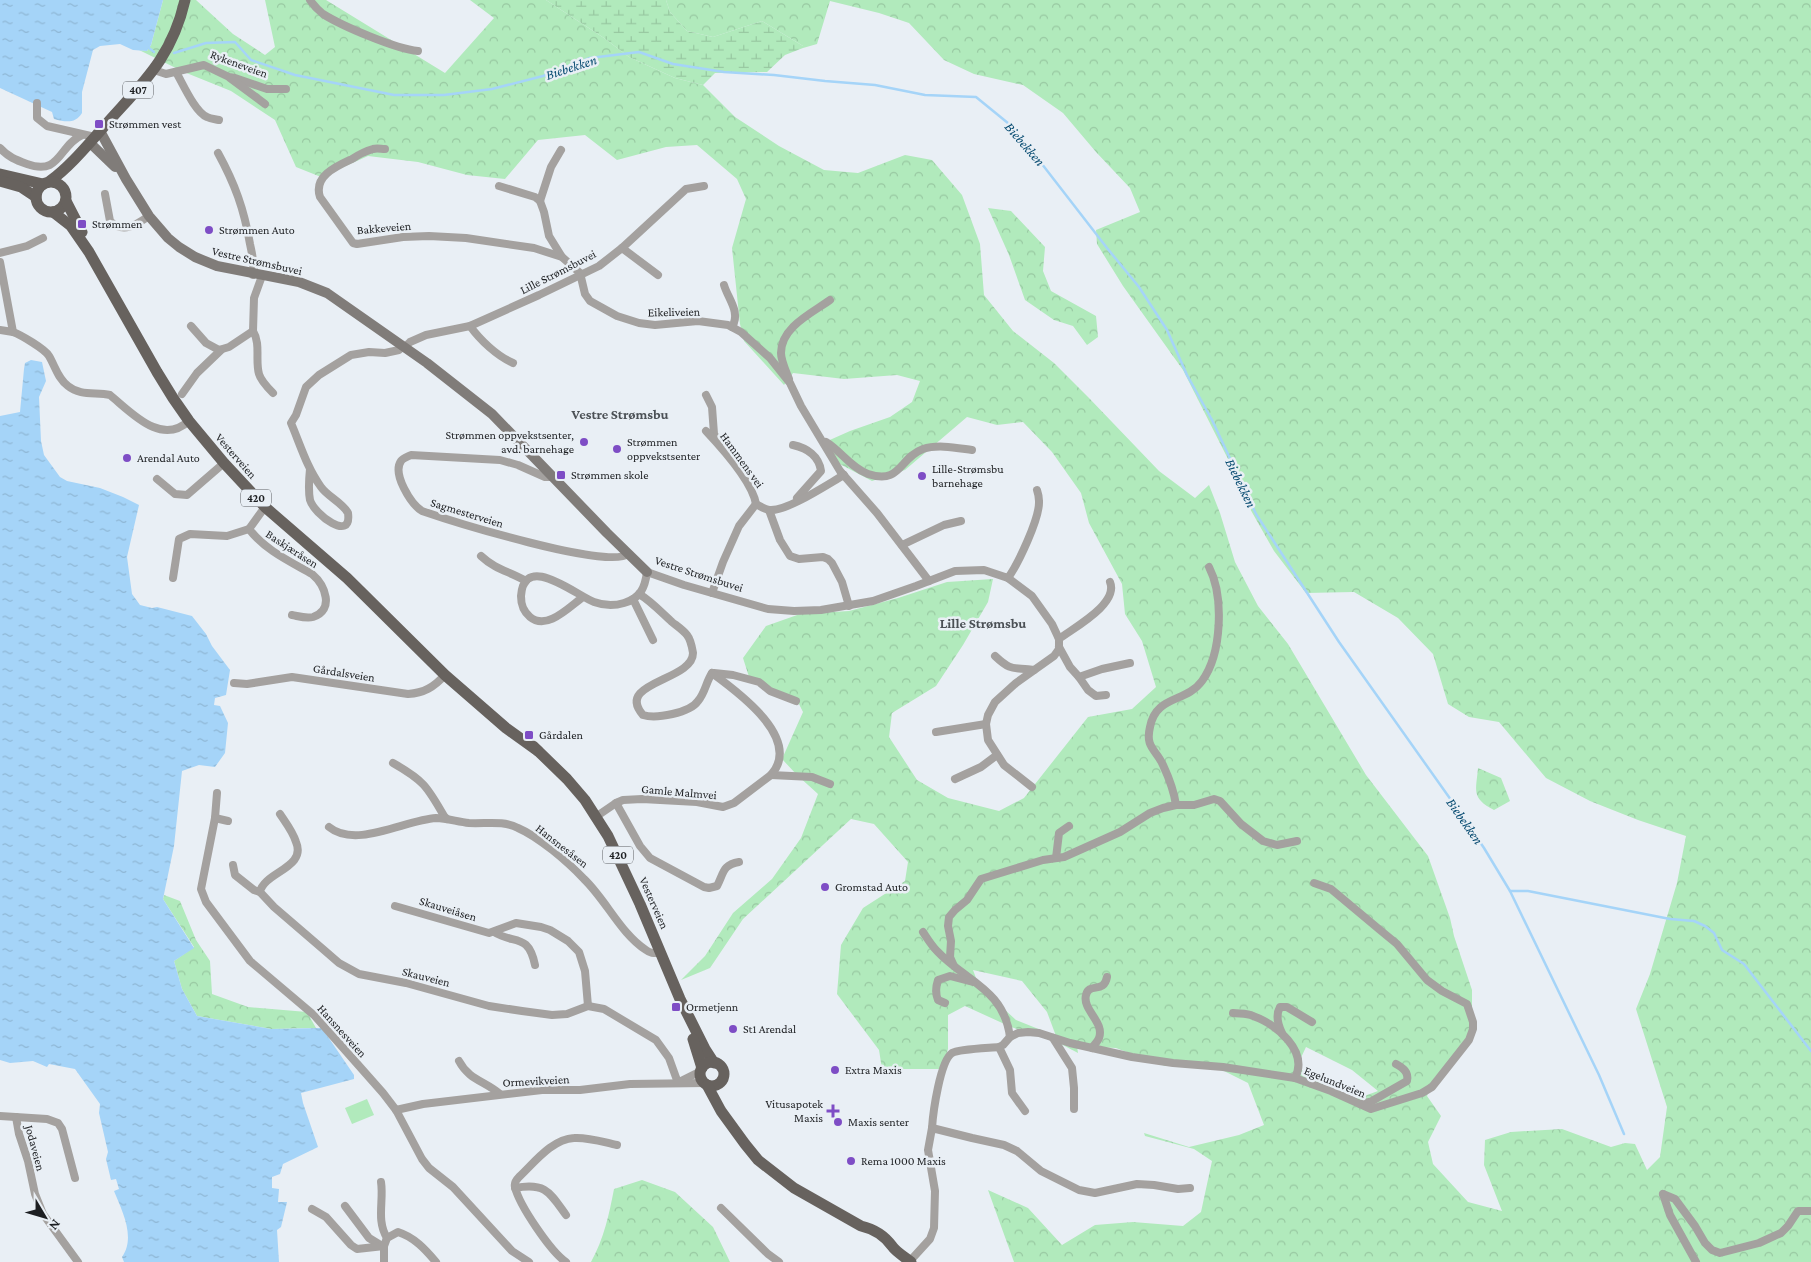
<svg xmlns="http://www.w3.org/2000/svg" width="1811" height="1262" font-family="'Crimson Pro',serif">
<style>
.forest{fill:url(#forest-crowns);fill-rule:evenodd}
.wetland{fill:url(#wetland-marsh)}
.garden{fill:#b1eabc}
.water{fill:url(#water-ripples)}
.lines{fill:none;stroke-linecap:round;stroke-linejoin:round}
.stream{stroke:#a5d4f8;stroke-width:2.5}
.street{stroke:#a4a19f;stroke-width:8}
.secondary{stroke:#807c79;stroke-width:10}
.primary{stroke:#67625e;stroke-width:11}
.poi-dot{fill:#7e4dc5;stroke:#e9eff5;stroke-width:2}
.labels{text-anchor:middle;stroke-width:5;stroke-linejoin:round;paint-order:stroke}
.shield{fill:#e9eff5;stroke:#5a5d61;stroke-width:1}
.shield-label{font-size:11px;font-weight:bold;fill:#1d1f22}
.street-label{font-size:12px;fill:#1d1f22;stroke:#e9eff5}
.poi-label{font-size:12px;fill:#1d1f22;stroke:#e9eff5;text-anchor:start}
.water-label{font-size:14px;font-style:italic;fill:#074b71;stroke:#e9eff5}
.neighbourhood-label{font-size:14px;font-weight:bold;fill:#4b5055;stroke:#e9eff5}
</style>
<defs>
<pattern id="forest-crowns" width="20" height="18" patternUnits="userSpaceOnUse" patternTransform="scale(1.25)"><rect width="20" height="18" fill="#b1eabc"/><path d="M2 6a3 3 0 1 1 6 0M12 15a3 3 0 1 1 6 0" fill="none" stroke="#98c8a1"/></pattern>
<pattern id="wetland-marsh" width="20" height="14" patternUnits="userSpaceOnUse" patternTransform="scale(1.25)"><rect width="20" height="14" fill="#b1eabc"/><path d="M1 5h8M5 5V1M11 12h8M15 12V8" fill="none" stroke="#98c8a1"/></pattern>
<pattern id="water-ripples" width="26" height="14" patternUnits="userSpaceOnUse" patternTransform="scale(1.25)"><rect width="26" height="14" fill="#a5d4f8"/><path d="M2 4q2-2 4 0t4 0M15 11q2-2 4 0t4 0" fill="none" stroke="#8eb6d4"/></pattern>
</defs>
<rect width="100%" height="100%" fill="#e9eff5"/>
<g class="forest">
<path d="M163 0H196L233 34 265 55 275 47 265 0H326L445 73 494 18 470 0H546L604 38 629 57 675 78 703 85 735 117 779 146 824 170 858 173 905 155 932 160 962 195 980 244 984 295 1013 331 1054 363 1089 398 1159 471 1195 498 1209 485 1220 513 1235 562 1258 606 1288 644 1366 775 1428 856 1450 918 1454 936 1472 990V1041L1435 1077 1427 1096 1441 1116 1428 1142 1433 1164 1468 1202 1502 1211 1484 1165 1485 1140 1511 1132 1562 1129 1611 1147 1625 1143 1635 1144 1647 1170 1660 1157 1667 1107 1636 1009 1650 974 1677 883 1686 836 1638 820 1590 801 1546 778 1499 722 1469 717 1448 704 1433 654 1398 618 1354 592 1306 593 1274 551 1249 507 1229 461 1183 370 1123 286 1097 244 1096 230 1140 212 1130 188 1096 152 1063 113 1023 85 974 74 944 60 909 23 879 13 830 1 817 44 803 48V46L762 21 713 37 687 31 670 12 666 0H1811V1262H1014L988 1190 1028 1208 1062 1245 1095 1225 1133 1222 1183 1226 1201 1212 1212 1161 1194 1149 1145 1136 1144 1133 1189 1147 1239 1135 1264 1125 1248 1083 1222 1070 1193 1066H1165L1116 1048 1077 1046 1078 1053 1059 1043 1011 1027 965 1006 948 1015V1049L942 1069H882L879 1050 837 994 841 945 863 908 905 881 908 862 874 824 851 819 743 919 710 968 681 980 705 956 733 913 772 879 801 838 818 794 797 775 782 759 803 712 797 700 750 680 743 658 766 626 800 614 849 611 898 598 947 582 993 579 988 602 963 645 936 686 892 713 889 737 917 780 948 798 999 811 1024 798 1088 717 1132 709 1156 687 1142 641 1125 614 1122 584 1089 523 1081 493 1052 452 1023 422 997 425 967 417 905 470 872 481 836 462 823 443 850 431 890 417 912 402 920 381 897 375 844 379 793 373 784 385 744 341 740 324 732 248 746 199 737 179 697 145 666 147 617 160 585 135 538 140 505 179 467 175 418 162 368 156 321 177 296 167 275 120 231 91 184 72 139 50 147 51 151 45ZM973 970 1022 981 1047 1012 1056 1036 1016 1020 979 986ZM1306 1047 1352 1070 1378 1091 1356 1099 1311 1077 1306 1076 1298 1064Z"/>
<path d="M988 208 1011 211 1045 247 1043 271 1051 291 1096 316 1098 337 1087 345 1073 326 1054 320 1025 300 1009 255Z"/>
<path d="M1478 768 1501 778 1510 801 1494 810C1471 798 1476 791 1478 768Z"/>
<path d="M164 895 180 901 196 940 210 961 212 994 248 1007 307 1012 316 1028 271 1029 197 1016 182 989 174 961 194 947 163 899Z"/>
<path d="M642 1180 675 1192 713 1227 730 1262H591C604 1238 609 1215 614 1189Z"/>
</g>
<path class="wetland" d="M546 0H666L670 12 687 31 713 37 762 21 803 46V48L785 55 767 72 715 73 703 85 675 78 629 57 604 38Z"/>
<path class="garden" d="M367 1099 374 1115 352 1124 345 1108Z"/>
<g class="water">
<path d="M0 0H163L151 45 147 51 133 50 120 44 100 46 93 50 82 92V113C75 124 66 122 54 119L52 112 0 88Z"/>
<path d="M31 360 42 362 46 381 39 397 41 441 44 455 60 477 67 481 100 488 123 497 139 505 127 557 132 594 140 605 152 608 157 607 192 616 206 634 212 646 230 670 226 695 215 698 214 705 220 706 228 723 225 753 215 767 199 765 182 771 174 846 163 899 194 948 174 961 182 989 197 1016 271 1029 322 1028 354 1075V1079L301 1093 303 1103 318 1147 283 1164 280 1174 272 1177V1188L279 1189 278 1202H287L281 1227 277 1230 279 1262H124L122 1257C136 1237 122 1211 114 1191L119 1189 116 1179 111 1180 106 1159 108 1152 99 1113 100 1104 75 1069 49 1064 47 1067 33 1061 10 1063 0 1060V416L20 412 24 369 25 363Z"/>
</g>
<g class="lines">
<g class="stream">
<path d="M149 48 154 52"/>
<path d="M174 53 206 43 235 42 251 60 295 75 394 95H444L492 89 543 76 590 58 639 52 673 64 724 72 774 75 825 81 875 85 925 95 976 97 1014 128 1107 248 1139 287 1167 330 1187 375 1212 420 1256 514 1339 642 1456 807 1484 848 1510 891 1599 1075 1624 1134"/>
<path d="M1510 891H1528L1670 919 1694 921 1705 926 1714 933 1722 950 1744 964 1811 1051"/>
</g>
<g class="street">
<path d="M310 0C314 6 318 10 323 14 342 26 396 49 418 51"/>
<path d="M154 70 166 74 204 65 229 77 235 78 267 89H286"/>
<path d="M176 72C183 84 195 112 207 117 211 119 215 119 219 120"/>
<path d="M230 78 265 104"/>
<path d="M37 103V118L47 126 95 137"/>
<path d="M0 148C8 157 16 160 27 164 61 176 58 146 82 135"/>
<path d="M385 149C381 149 377 148 373 149 366 151 358 155 352 159 337 166 313 176 320 197L353 243 357 244 403 237 429 236 466 238 534 248 562 257 580 273 585 294 590 301 617 316 639 323 655 325 698 321 728 325 741 332 770 358 790 383 801 406 840 471 877 513 929 581"/>
<path d="M561 150 551 167 540 201 544 212 549 236 562 257"/>
<path d="M218 153C235 184 244 209 250 244 252 254 255 264 253 275"/>
<path d="M499 186 535 197 540 201"/>
<path d="M105 194 110 221C123 234 136 225 149 216"/>
<path d="M622 248 658 275"/>
<path d="M0 253 27 246 43 238"/>
<path d="M0 262 13 332C21 335 45 349 49 356 55 366 58 379 68 386 80 396 95 392 110 395 132 413 161 446 189 421"/>
<path d="M724 285C728 299 741 312 732 327"/>
<path d="M191 326 206 343 219 350 229 347 253 331 254 298 262 276"/>
<path d="M470 326C480 340 497 356 513 363"/>
<path d="M0 330 13 332"/>
<path d="M253 331C261 344 255 360 259 374 261 381 268 388 273 393"/>
<path d="M404 348 410 342 426 335 470 326 539 295 599 266 622 248 686 189 704 186"/>
<path d="M789 379C786 371 781 361 781 353 781 327 812 313 830 300"/>
<path d="M182 394 197 373 221 350"/>
<path d="M706 395 712 407 714 434 717 439"/>
<path d="M706 431C722 448 752 481 756 504"/>
<path d="M826 442C841 451 851 468 868 474 901 485 899 458 923 449 938 444 957 448 972 450"/>
<path d="M793 445C807 448 819 456 821 471L797 498"/>
<path d="M310 469C309 479 308 490 310 500 314 514 352 543 348 513 342 502 328 497 321 487 307 468 300 444 291 423L296 415 306 387 319 375 351 355 369 352 385 353 399 350 402 347"/>
<path d="M554 477H545L518 465 500 460 411 455C407 457 403 458 401 461 392 474 411 504 422 511 451 521 608 570 628 554"/>
<path d="M157 479 175 494 187 495 224 463"/>
<path d="M265 507 249 529C265 550 289 561 312 574 325 585 335 610 313 617 306 619 298 616 292 615"/>
<path d="M769 510 780 540 790 556 799 559 823 557 828 559 832 563 842 582 849 606"/>
<path d="M902 545 944 525 961 521"/>
<path d="M481 556C496 570 509 571 526 581"/>
<path d="M173 578 179 539 190 534 227 536 249 529"/>
<path d="M1008 578C1018 564 1040 518 1039 501 1039 497 1038 493 1037 490"/>
<path d="M712 593 723 562 739 526 756 504C760 506 766 510 770 510 788 511 828 484 844 475"/>
<path d="M639 594C651 601 662 613 672 622 677 626 683 630 687 635 691 640 692 647 693 653 693 681 614 682 643 715 656 719 690 713 698 701 705 693 706 682 712 673"/>
<path d="M583 597C569 607 547 631 530 617 523 611 521 605 521 596 524 551 577 596 594 602 605 606 614 606 624 603 641 598 645 587 647 572L684 585 768 609 794 611 821 610 873 601 916 586 955 571 984 570 1008 578 1032 596 1052 624 1059 639V649L1054 656 1016 683 995 702 988 715 986 724 988 740 1004 765 1032 787"/>
<path d="M633 599 653 640"/>
<path d="M1059 639C1073 628 1119 604 1110 582"/>
<path d="M1059 647 1070 667 1079 677 1102 669 1130 663"/>
<path d="M995 656C1012 672 1013 667 1034 670"/>
<path d="M714 673 733 675 759 682 770 691 796 701"/>
<path d="M1079 677 1088 690 1096 696 1106 695"/>
<path d="M234 683 247 684 292 677 408 694C424 693 434 687 445 675"/>
<path d="M936 732 986 724"/>
<path d="M393 763C423 780 427 786 444 816L447 819"/>
<path d="M771 775 812 777 830 784"/>
<path d="M955 779 981 767 997 755"/>
<path d="M217 793 215 818 201 889 206 902 250 961 315 1016 383 1093 396 1110 422 1159 429 1168 453 1187 512 1251 529 1262"/>
<path d="M616 803 640 846 650 858 704 887 709 888 717 886C724 873 722 865 739 862"/>
<path d="M1176 805C1174 791 1169 778 1163 765 1156 749 1145 748 1150 727 1156 695 1186 703 1202 681 1222 654 1224 596 1209 567"/>
<path d="M280 814C286 823 293 832 296 842 307 868 264 872 260 892L274 907 324 950 339 963 359 974 406 983 489 1006 522 1011 552 1015 567 1014 588 1006 604 1009 656 1040 669 1058 678 1083"/>
<path d="M597 816 616 803 623 800 642 799 697 802 723 807 734 803 771 775C803 739 738 692 712 673"/>
<path d="M215 818 228 821"/>
<path d="M329 827C356 849 405 820 436 818 447 818 458 822 469 823 486 824 503 820 518 828 539 837 568 862 584 879 606 900 621 934 646 950 651 954 655 953 661 953"/>
<path d="M1056 858 1059 833 1069 826"/>
<path d="M233 865 235 875 254 890 260 892"/>
<path d="M395 906 489 933 516 923 541 927 550 930 568 941 579 952 585 971 588 1006"/>
<path d="M494 932C514 945 528 932 535 965"/>
<path d="M923 932C927 938 931 945 937 951 965 981 1004 989 1010 1037"/>
<path d="M954 966 950 957 951 941 948 926 949 917 955 910 967 900 981 879 1043 860 1064 857 1120 832 1150 813 1163 808 1176 805H1194L1214 799 1220 801 1241 824 1263 841 1277 845 1297 841"/>
<path d="M945 1003 938 1000C935 993 936 986 938 980L950 976 973 982"/>
<path d="M1233 1013C1240 1014 1247 1013 1253 1016 1276 1024 1309 1051 1295 1078"/>
<path d="M1282 1033C1278 1025 1275 1016 1280 1007H1287L1312 1022"/>
<path d="M1053 1038 1072 1068 1074 1088V1109"/>
<path d="M999 1047 1010 1070 1012 1093 1025 1111"/>
<path d="M1092 1048C1094 1045 1098 1041 1099 1038 1105 1022 1082 1010 1086 995 1089 982 1104 994 1107 977"/>
<path d="M459 1061C469 1080 485 1081 500 1094"/>
<path d="M679 1082 701 1071"/>
<path d="M1361 1104 1372 1101 1407 1081C1409 1072 1403 1068 1396 1064"/>
<path d="M396 1110 423 1104 542 1090H580L630 1084 705 1083"/>
<path d="M0 1116 47 1119 58 1123 62 1129 75 1178"/>
<path d="M16 1117 19 1134 28 1161 35 1194 43 1214 78 1262"/>
<path d="M932 1128C933 1113 940 1061 952 1053 959 1049 990 1048 999 1047L1003 1045 1010 1037 1018 1033 1028 1032 1039 1033 1070 1043 1132 1057 1173 1063 1223 1067 1295 1078 1331 1091 1371 1109 1422 1093 1432 1087 1469 1040 1473 1029V1022L1467 1004 1442 991 1427 980 1397 944 1380 930 1331 889 1314 883"/>
<path d="M381 1182C384 1201 376 1220 387 1238"/>
<path d="M515 1188C546 1182 550 1193 566 1215"/>
<path d="M1663 1194 1675 1199 1695 1226 1705 1243 1712 1250 1720 1253 1759 1243 1781 1233 1788 1226 1798 1211H1811"/>
<path d="M1663 1194 1670 1215 1696 1262"/>
<path d="M345 1206 369 1238 382 1246"/>
<path d="M721 1208 768 1254 779 1262"/>
<path d="M312 1209 326 1217 351 1245 357 1249 384 1246"/>
<path d="M910 1261 930 1239 934 1228 935 1191 928 1150 932 1128 972 1138 1004 1145 1017 1151 1041 1171 1079 1190 1095 1193 1137 1184 1154 1185 1178 1189 1190 1188"/>
<path d="M384 1262V1246L387 1238 398 1232C414 1237 425 1249 436 1262"/>
<path d="M566 1262C551 1252 519 1205 515 1187 514 1183 516 1180 519 1177 534 1163 552 1139 574 1138 588 1137 603 1142 617 1145"/>
</g>
<g class="secondary">
<path d="M100 131 126 179 149 216 168 238 179 247 195 257 217 266 299 282 327 293 427 363 492 414 607 533 647 572"/>
<path d="M90 143 115 167"/>
</g>
<g class="primary">
<path d="M0 174 43 184"/>
<path d="M0 181 21 187 36 197"/>
<path d="M50 181C69 167 85 148 101 130 140 85 171 61 185 0"/>
<circle cx="51" cy="197" r="15"/>
<path d="M66 201 82 232"/>
<path d="M53 212 71 226 89 252 157 372 173 398 189 421 224 463 265 507 347 578 445 675 506 728 538 751"/>
<path d="M533 746 567 779 585 800 608 836 640 904 680 999 705 1049 714 1063"/>
<path d="M693 1039 702 1068"/>
<circle cx="712" cy="1074" r="12"/>
<path d="M707 1085 721 1111 745 1144 758 1160 794 1188 861 1226C874 1229 884 1235 892 1246 896 1252 905 1257 911 1262"/>
</g>
</g>
<g class="poi-dot">
<rect x="94" y="119" width="10" height="10" rx="2.5"/>
<rect x="77" y="219" width="10" height="10" rx="2.5"/>
<circle cx="209" cy="230" r="5"/>
<circle cx="584" cy="442" r="5"/>
<circle cx="617" cy="449" r="5"/>
<circle cx="127" cy="458" r="5"/>
<rect x="556" y="470" width="10" height="10" rx="2.5"/>
<circle cx="922" cy="476" r="5"/>
<rect x="524" y="730" width="10" height="10" rx="2.5"/>
<circle cx="825" cy="887" r="5"/>
<rect x="671" y="1002" width="10" height="10" rx="2.5"/>
<circle cx="733" cy="1029" r="5"/>
<circle cx="835" cy="1070" r="5"/>
<path d="M830.5 1103.5h5v5h5v5h-5v5h-5v-5h-5v-5h5z"/>
<circle cx="838" cy="1122" r="5"/>
<circle cx="851" cy="1161" r="5"/>
</g>
<g class="labels">
<g class="shield">
<rect x="123" y="81.5" width="30" height="17" rx="4"/>
<rect x="241" y="489.5" width="30" height="17" rx="4"/>
<rect x="603" y="846.5" width="30" height="17" rx="4"/>
</g>
<g class="shield-label">
<text x="138" y="94">407</text>
<text x="256" y="502">420</text>
<text x="618" y="859">420</text>
</g>
<g class="street-label">
<text transform="translate(239 64) rotate(20)" y="4">Rykeneveien</text>
<text transform="translate(384 228) rotate(-5)" y="4">Bakkeveien</text>
<text transform="translate(257 261) rotate(13)" y="4">Vestre Strømsbuvei</text>
<text transform="translate(558 272) rotate(-27)" y="4">Lille Strømsbuvei</text>
<text transform="translate(674 312) rotate(-1)" y="4">Eikeliveien</text>
<text transform="translate(236 456) rotate(49)" y="4">Vesterveien</text>
<text transform="translate(742 460) rotate(54)" y="4">Hammens vei</text>
<text transform="translate(467 513) rotate(17)" y="4">Sagmesterveien</text>
<text transform="translate(292 549) rotate(33)" y="4">Baskjæråsen</text>
<text transform="translate(699 574) rotate(18)" y="4">Vestre Strømsbuvei</text>
<text transform="translate(344 673) rotate(9)" y="4">Gårdalsveien</text>
<text transform="translate(679 792) rotate(5)" y="4">Gamle Malmvei</text>
<text transform="translate(562 846) rotate(38)" y="4">Hansnesåsen</text>
<text transform="translate(654 903) rotate(66)" y="4">Vesterveien</text>
<text transform="translate(448 909) rotate(17)" y="4">Skauveiåsen</text>
<text transform="translate(426 977) rotate(14)" y="4">Skauveien</text>
<text transform="translate(342 1031) rotate(48)" y="4">Hansnesveien</text>
<text transform="translate(536 1081) rotate(-3)" y="4">Ormevikveien</text>
<text transform="translate(1335 1082) rotate(22)" y="4">Egelundveien</text>
<text transform="translate(35 1148) rotate(75)" y="4">Jodaveien</text>
</g>
<g class="poi-label">
<text x="109" y="128">Strømmen vest</text>
<text x="92" y="228">Strømmen</text>
<text x="219" y="234">Strømmen Auto</text>
<text x="574" y="439" text-anchor="end">Strømmen oppvekstsenter,<tspan x="574" dy="14">avd. barnehage</tspan></text>
<text x="627" y="446">Strømmen<tspan x="627" dy="14">oppvekstsenter</tspan></text>
<text x="137" y="462">Arendal Auto</text>
<text x="932" y="473">Lille-Strømsbu<tspan x="932" dy="14">barnehage</tspan></text>
<text x="571" y="479">Strømmen skole</text>
<text x="539" y="739">Gårdalen</text>
<text x="835" y="891">Gromstad Auto</text>
<text x="686" y="1011">Ormetjenn</text>
<text x="743" y="1033">St1 Arendal</text>
<text x="845" y="1074">Extra Maxis</text>
<text x="823" y="1108" text-anchor="end">Vitusapotek<tspan x="823" dy="14">Maxis</tspan></text>
<text x="848" y="1126">Maxis senter</text>
<text x="861" y="1165">Rema 1000 Maxis</text>
</g>
<g class="water-label">
<text transform="translate(571 67) rotate(-18)" y="5">Biebekken</text>
<text transform="translate(1025 144) rotate(49)" y="5">Biebekken</text>
<text transform="translate(1241 483) rotate(64)" y="5">Biebekken</text>
<text transform="translate(1465 821) rotate(55)" y="5">Biebekken</text>
</g>
<g class="neighbourhood-label">
<text x="620" y="419">Vestre Strømsbu</text>
<text x="983" y="628">Lille Strømsbu</text>
</g>
</g>
<g transform="translate(45 1217) rotate(128)" stroke="#e9eff5" stroke-width="4" paint-order="stroke">
<path d="M0-4L9 19L0 12L-9 19Z" fill="#1d1f22"/>
<text y="-8" font-size="14" font-weight="bold" text-anchor="middle" fill="#1d1f22">N</text>
</g>
</svg>
